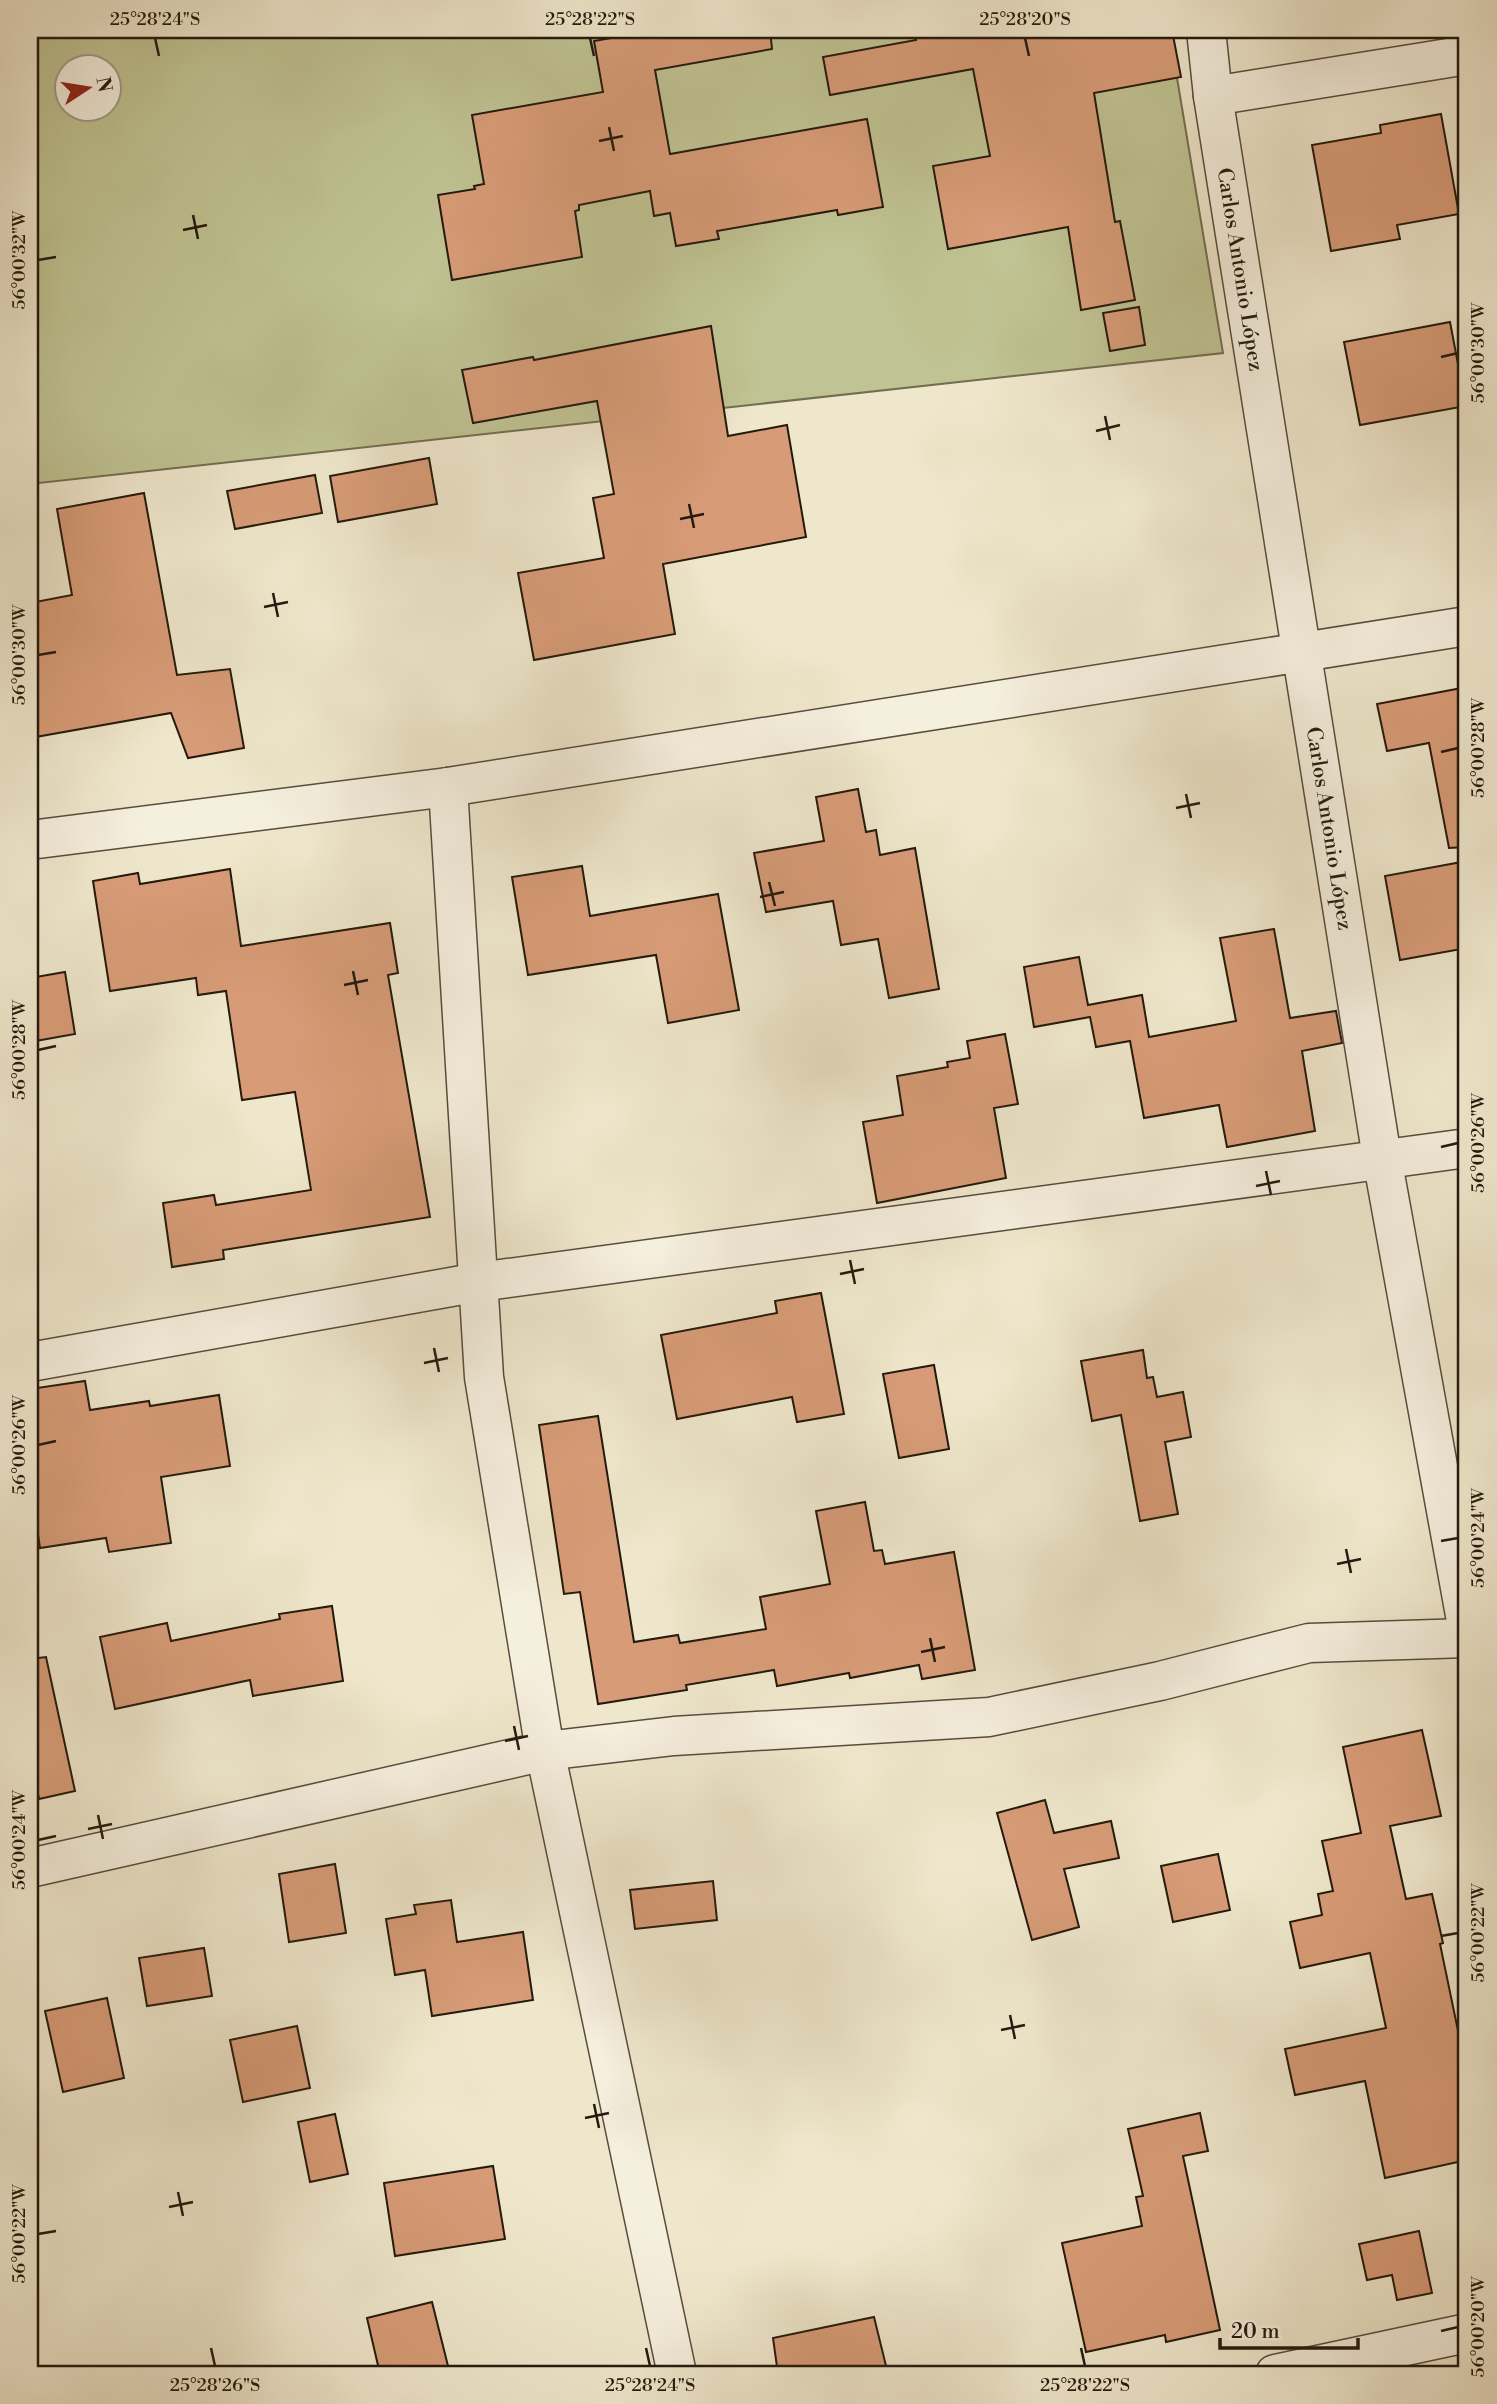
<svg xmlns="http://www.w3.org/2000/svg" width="1497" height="2404" font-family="'Libre Bodoni',serif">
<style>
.green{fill:#c0c393;stroke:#726e50;stroke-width:2;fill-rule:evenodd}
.building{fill:#d79c77;stroke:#25190e;stroke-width:2}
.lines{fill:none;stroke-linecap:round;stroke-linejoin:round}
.minor-casing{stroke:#584c3e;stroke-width:41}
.minor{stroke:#f5efde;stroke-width:38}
.ticks{fill:none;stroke:#25190e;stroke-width:2.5}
.labels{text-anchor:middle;stroke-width:5;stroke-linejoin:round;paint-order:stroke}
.street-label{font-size:21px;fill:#25190e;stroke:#f5efde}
.neatline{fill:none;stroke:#25190e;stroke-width:2.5}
.ticks-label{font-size:18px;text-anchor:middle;fill:#25190e}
</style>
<rect width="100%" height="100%" fill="#efe7cc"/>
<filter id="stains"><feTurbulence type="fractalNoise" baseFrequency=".00286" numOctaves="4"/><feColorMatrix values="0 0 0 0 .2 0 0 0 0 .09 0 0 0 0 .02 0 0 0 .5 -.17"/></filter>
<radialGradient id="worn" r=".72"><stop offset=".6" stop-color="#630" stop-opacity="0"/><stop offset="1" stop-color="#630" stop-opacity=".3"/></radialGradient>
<path class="green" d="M30 30H1169L1223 353 30 484ZM66 66H108V108H66Z"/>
<g class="building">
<path d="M657 30H770L772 49 655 70 670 154 867 119 883 207 838 215 837 210 717 231 719 239 676 246 670 213 654 216 650 191 579 205V210L575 211 582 257 452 280 438 195 475 189 474 186 484 184 472 115 603 92 594 41Z"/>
<path d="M914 30H1172L1181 77 1094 93 1115 222 1120 221 1135 300 1081 310 1068 227 948 249 933 166 990 156 973 69 830 95 823 57 916 40Z"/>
<path d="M1441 114 1459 214 1397 225 1400 239 1331 251 1312 145 1381 133 1380 125Z"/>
<path d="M1139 307 1145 345 1110 351 1103 313Z"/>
<path d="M1450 322 1466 406 1360 425 1344 342Z"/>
<path d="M711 326 728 436 787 425 806 537 663 564 675 634 534 660 518 573 604 558 593 498 614 494 597 401 473 423 462 370 533 357 534 360Z"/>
<path d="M429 458 437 504 338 522 330 476Z"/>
<path d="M315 475 322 513 235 529 227 491Z"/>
<path d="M144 493 177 675 230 669 244 748 188 758 171 713 30 738V603L72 595 57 509Z"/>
<path d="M1467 687V847L1449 848 1429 743 1387 751 1377 704Z"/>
<path d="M858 789 866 832 876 830 880 855 915 848 939 989 889 998 878 939 841 945 833 901 766 912 754 853 824 841 816 797Z"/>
<path d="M1467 861V948L1400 960 1385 876Z"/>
<path d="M582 866 590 916 718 894 739 1010 668 1023 656 955 528 975 512 877Z"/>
<path d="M230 869 241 946 390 923 398 973 388 975 430 1217 223 1250 224 1259 172 1267 163 1203 214 1195 216 1205 311 1190 295 1092 242 1100 226 991 198 995 196 978 110 991 93 881 138 873 140 884Z"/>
<path d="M1274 929 1290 1018 1336 1011 1342 1043 1302 1051 1315 1131 1227 1147 1219 1105 1144 1118 1130 1041 1096 1047 1090 1017 1034 1027 1024 967 1079 957 1088 1005 1142 995 1149 1037 1236 1021 1220 938Z"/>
<path d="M65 972 75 1034 30 1042V978Z"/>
<path d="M1005 1034 1018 1104 994 1108 1006 1178 877 1203 863 1122 903 1115 897 1076 948 1067 947 1062 970 1058 967 1041Z"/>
<path d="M821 1293 844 1414 797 1422 792 1397 677 1419 661 1335 777 1313 775 1301Z"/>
<path d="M1143 1350 1147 1378 1153 1377 1157 1397 1183 1392 1191 1437 1165 1442 1178 1514 1140 1521 1121 1415 1092 1421 1081 1361Z"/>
<path d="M934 1365 949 1449 899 1458 883 1374Z"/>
<path d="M85 1381 90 1410 149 1401 150 1406 219 1395 230 1466 161 1477 171 1543 109 1552 106 1538 40 1548 30 1480V1389Z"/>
<path d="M598 1416 634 1642 678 1635 680 1643 766 1629 760 1597 830 1584 816 1511 865 1502 874 1551 882 1550 885 1564 954 1552 975 1670 922 1679 919 1665 850 1678 849 1673 777 1686 774 1670 686 1685 687 1690 598 1704 580 1592 564 1594 539 1425Z"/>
<path d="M332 1606 343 1681 253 1696 250 1680 115 1709 100 1637 167 1623 171 1641 280 1619 279 1614Z"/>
<path d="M46 1657 75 1791 39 1799 30 1756V1659Z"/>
<path d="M1422 1730 1441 1816 1390 1826 1406 1899 1432 1894 1443 1943 1440 1944 1467 2074V2160L1385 2178 1365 2081 1295 2095 1285 2049 1386 2028 1370 1953 1300 1968 1290 1922 1322 1915 1318 1894 1333 1891 1322 1841 1361 1833 1343 1747Z"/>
<path d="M1045 1800 1054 1833 1111 1821 1119 1858 1064 1869 1079 1927 1032 1940 997 1813Z"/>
<path d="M1218 1854 1230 1910 1173 1922 1161 1866Z"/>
<path d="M335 1864 346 1933 289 1942 279 1874Z"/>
<path d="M713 1881 717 1920 635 1929 630 1890Z"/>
<path d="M451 1900 457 1942 523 1932 533 2000 432 2016 425 1970 395 1975 386 1919 416 1914 414 1905Z"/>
<path d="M204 1948 212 1996 147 2006 139 1958Z"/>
<path d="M107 1998 124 2078 63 2092 45 2011Z"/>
<path d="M297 2026 310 2088 243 2102 230 2040Z"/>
<path d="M1200 2113 1208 2151 1183 2156 1220 2330 1166 2342 1165 2335 1086 2352 1062 2243 1142 2226 1136 2197 1143 2196 1128 2129Z"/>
<path d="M335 2114 348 2174 310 2182 298 2122Z"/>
<path d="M493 2166 505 2239 395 2256 384 2183Z"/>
<path d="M1419 2231 1432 2293 1397 2300 1392 2275 1367 2280 1359 2244Z"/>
<path d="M432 2302 450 2374H380L367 2318Z"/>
<path d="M874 2317 888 2374H778L773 2338Z"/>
</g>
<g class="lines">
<g class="minor-casing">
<g id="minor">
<path id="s1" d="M1206 30 1213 96 1382 1158 1467 1626"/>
<path d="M1213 96 1467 55"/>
<path d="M448 787 484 1377 545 1751 677 2374"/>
<path d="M30 840 448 787 1467 626"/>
<path d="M30 1362 479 1282 1467 1148"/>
<path d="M30 1868 545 1751 674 1736 989 1717 1160 1681 1309 1643 1467 1638"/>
<path d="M1275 2374 1467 2333"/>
</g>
</g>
<use href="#minor" class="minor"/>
</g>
<path class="ticks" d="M155 38 159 56M590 38 594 56M1025 38 1029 56M609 127 614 151M599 141 623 136M193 215 198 239M183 230 207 225M38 260 56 257M1441 357 1458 353M1105 416 1110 440M1096 431 1120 425M689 504 694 528M680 519 704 514M273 593 278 617M264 607 288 602M38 655 56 652M1441 752 1458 748M1186 794 1191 818M1176 808 1200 803M769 882 775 906M760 897 784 892M353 971 358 995M344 985 368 980M38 1050 56 1046M1441 1147 1458 1143M1266 1171 1271 1195M1256 1186 1280 1181M850 1260 855 1284M840 1274 864 1269M434 1348 439 1372M424 1363 448 1358M38 1445 56 1441M1441 1541 1458 1538M1346 1549 1351 1573M1337 1564 1361 1559M930 1638 935 1662M921 1652 945 1647M514 1726 519 1750M505 1741 528 1736M98 1815 103 1839M88 1829 112 1824M38 1840 56 1836M1441 1936 1458 1933M1010 2015 1015 2039M1001 2030 1025 2025M594 2104 599 2128M585 2118 609 2113M178 2192 183 2216M169 2207 193 2202M38 2234 56 2231M1441 2331 1458 2327M211 2348 215 2366M646 2348 650 2366M1081 2348 1085 2366"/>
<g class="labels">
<g class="street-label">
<text dy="7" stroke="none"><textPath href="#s1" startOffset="242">Carlos Antonio López</textPath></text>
<text dy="7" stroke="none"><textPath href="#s1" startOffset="808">Carlos Antonio López</textPath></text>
</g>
</g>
<rect width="1497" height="2404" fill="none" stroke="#efe7cc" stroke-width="77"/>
<g transform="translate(88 88) rotate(78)"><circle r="33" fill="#f5efde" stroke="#a2998b" stroke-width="2"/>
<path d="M0-5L12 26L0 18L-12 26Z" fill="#8f2418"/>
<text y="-10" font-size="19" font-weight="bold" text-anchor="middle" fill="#25190e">N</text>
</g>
<path d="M1220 2338v10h138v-10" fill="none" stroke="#25190e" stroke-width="3.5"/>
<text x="1231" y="2338" font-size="21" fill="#25190e" stroke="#f5efde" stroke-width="5" paint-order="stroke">20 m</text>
<rect x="38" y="38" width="1420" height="2328" class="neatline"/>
<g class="ticks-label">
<text x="155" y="25">25°28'24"S</text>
<text x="590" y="25">25°28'22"S</text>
<text x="1025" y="25">25°28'20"S</text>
<text transform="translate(19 260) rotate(-90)" y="6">56°00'32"W</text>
<text transform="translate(1478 353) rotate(-90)" y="6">56°00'30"W</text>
<text transform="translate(19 655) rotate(-90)" y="6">56°00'30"W</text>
<text transform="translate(1478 748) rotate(-90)" y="6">56°00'28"W</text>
<text transform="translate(19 1050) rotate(-90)" y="6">56°00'28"W</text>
<text transform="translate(1478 1143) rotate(-90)" y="6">56°00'26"W</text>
<text transform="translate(19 1445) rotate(-90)" y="6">56°00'26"W</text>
<text transform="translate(1478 1538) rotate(-90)" y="6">56°00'24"W</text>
<text transform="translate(19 1840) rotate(-90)" y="6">56°00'24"W</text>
<text transform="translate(1478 1933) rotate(-90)" y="6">56°00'22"W</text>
<text transform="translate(19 2234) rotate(-90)" y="6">56°00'22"W</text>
<text transform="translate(1478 2327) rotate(-90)" y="6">56°00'20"W</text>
<text x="215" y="2391">25°28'26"S</text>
<text x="650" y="2391">25°28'24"S</text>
<text x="1085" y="2391">25°28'22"S</text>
</g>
<rect width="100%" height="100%" filter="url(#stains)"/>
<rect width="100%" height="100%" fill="url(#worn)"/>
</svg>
